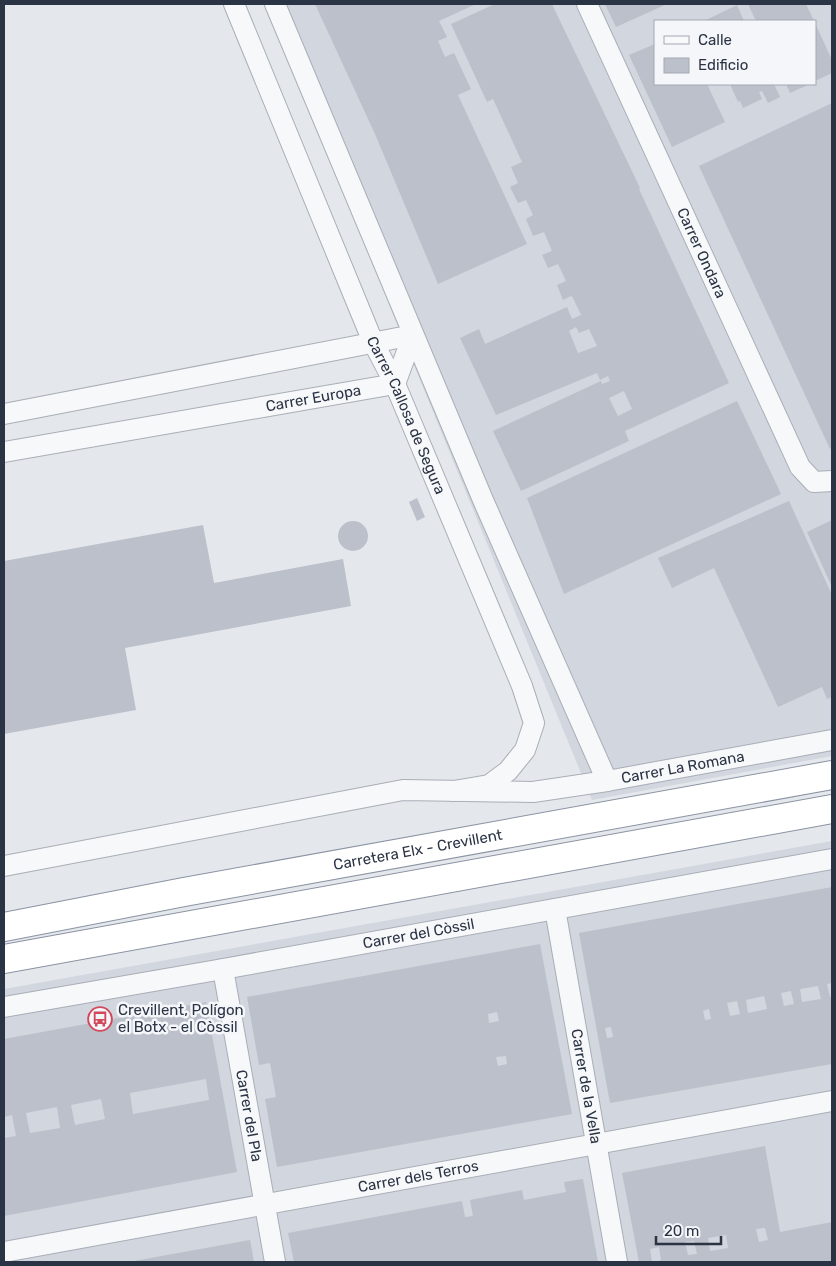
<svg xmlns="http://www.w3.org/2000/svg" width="836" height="1266" font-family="Rubik,sans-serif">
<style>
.built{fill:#d2d6de;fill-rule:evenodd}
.building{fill:#bbc0ca;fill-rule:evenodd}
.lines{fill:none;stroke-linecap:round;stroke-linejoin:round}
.street-casing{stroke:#a9aeb7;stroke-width:22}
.highway-casing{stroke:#8b94a3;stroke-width:30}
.street{stroke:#f7f8fa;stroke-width:20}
.highway{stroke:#fff;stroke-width:28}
.labels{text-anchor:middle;stroke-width:5;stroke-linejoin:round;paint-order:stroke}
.street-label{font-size:15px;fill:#2b3445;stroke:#f4f6f9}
.poi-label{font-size:15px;fill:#2b3445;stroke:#f4f6f9;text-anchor:start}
</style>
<rect width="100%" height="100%" fill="#e4e7ec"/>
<g class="built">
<path d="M266 4H832V756L592 800ZM655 21H815V84H655Z"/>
<path d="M832 841V1262H4V989Z"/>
</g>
<g class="building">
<path d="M315 4H476L439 21 447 37 438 41 445 57 454 53 471 89 458 95 527 244 438 284 375 134Z"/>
<path d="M495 4H552L640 188 639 189 729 383 625 431 629 441 521 491 493 431 601 381 602 384 610 381 608 376 600 380 597 373 496 415 460 338 479 329 485 344 567 307 572 319 581 315 573 298 571 296 563 300 557 285 566 281 558 264 548 268 542 255 552 251 544 232 533 236 526 219 533 215 526 200 518 203 510 187 518 183 511 167 522 162 493 99 487 102 451 24ZM576 327 579 333 589 329 597 346 578 353 569 331ZM624 391 632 409 618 416 609 398Z"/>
<path d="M605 4H667L616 27Z"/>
<path d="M748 4H806L814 21H756Z"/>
<path d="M737 5 744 21H704Z"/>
<path d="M815 23 832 60V73L815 81Z"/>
<path d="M655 44V84H707L725 122 672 147 629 55Z"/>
<path d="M730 84H774L780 97 768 103 762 91 759 92 762 99 743 108 740 101 738 102Z"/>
<path d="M786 84H810L790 93Z"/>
<path d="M832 103V447L830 449 699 166Z"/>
<path d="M737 401 781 494 564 594 527 498Z"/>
<path d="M417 498 425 517 417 521 409 502Z"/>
<path d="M789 501 832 595V697L827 699 822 687 778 707 714 568 672 588 658 558Z"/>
<path d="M832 520V587L807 532Z"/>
<circle cx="353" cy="536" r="15"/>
<path d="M203 525 214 583 343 559 351 606 125 648 136 710 4 734V561Z"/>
<path d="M832 887V983L827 984 830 997H832V1064L610 1103 579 933ZM818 986 821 999 802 1002 800 989ZM791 991 794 1004 784 1006 781 993ZM764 996 767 1009 748 1013 746 1000ZM737 1001 740 1014 730 1016 727 1003ZM709 1009 711 1019 705 1020 703 1011ZM611 1027 613 1037 607 1038 605 1028Z"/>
<path d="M540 944 572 1114 277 1167 265 1099 276 1097 270 1063 259 1065 247 997ZM497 1012 499 1021 489 1023 488 1014ZM506 1056 507 1064 498 1066 496 1057Z"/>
<path d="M206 1002 237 1172 4 1216V1138L16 1136 12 1115 4 1117V1039ZM206 1079 209 1100 133 1114 130 1093ZM101 1099 105 1119 75 1125 71 1105ZM57 1107 60 1128 30 1133 26 1113Z"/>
<path d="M765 1146 780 1232 832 1222V1262H655L661 1260 659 1247 650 1249 652 1262H639L622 1173ZM765 1228 768 1240 759 1242 756 1229ZM726 1235 728 1248 710 1251 708 1238ZM694 1241 697 1254 688 1255 685 1242Z"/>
<path d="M583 1179 598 1262H294L288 1233 462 1201 465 1217 473 1216 470 1200 522 1190 524 1200 566 1192 564 1182Z"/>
<path d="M250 1240 254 1262H134V1261Z"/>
</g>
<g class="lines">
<g class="street-casing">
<g id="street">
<path id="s1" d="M234 4 373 342 395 384 522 686 534 723 525 750 508 771 489 785 454 791"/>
<path d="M275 4 483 500 607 781"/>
<path id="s2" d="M587 4 800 467 814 482 832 481"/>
<path d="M4 414 413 335"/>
<path id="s3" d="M4 452 395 384 413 335"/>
<path id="s4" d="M4 866 403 790 533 792 607 781 832 740"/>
<path id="s5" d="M555 909 617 1262"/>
<path id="s6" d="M223 969 275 1262"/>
<path id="s7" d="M4 1007 223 969 832 859"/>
<path id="s8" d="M4 1252 832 1101"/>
</g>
</g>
<g class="highway-casing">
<g id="highway">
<path id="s9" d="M4 927 184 892 832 775"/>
<path d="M4 959 832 809"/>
</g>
</g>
<use href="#street" class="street"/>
<use href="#highway" class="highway"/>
</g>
<defs>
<g id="bus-ring" transform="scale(1.25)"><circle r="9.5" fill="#f4f6f9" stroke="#d1495b" stroke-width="1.5"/><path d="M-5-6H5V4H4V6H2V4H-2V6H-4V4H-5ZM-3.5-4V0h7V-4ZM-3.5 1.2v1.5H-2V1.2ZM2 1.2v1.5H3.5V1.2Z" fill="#d1495b"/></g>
</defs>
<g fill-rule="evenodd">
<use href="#bus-ring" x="100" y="1019"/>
</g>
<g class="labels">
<g class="street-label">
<text dy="5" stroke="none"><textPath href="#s2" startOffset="274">Carrer Ondara</textPath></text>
<text dy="5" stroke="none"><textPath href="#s3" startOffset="314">Carrer Europa</textPath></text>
<text dy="5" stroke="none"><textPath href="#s1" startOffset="446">Carrer Callosa de Segura</textPath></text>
<text dy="5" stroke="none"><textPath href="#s4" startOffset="688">Carrer La Romana</textPath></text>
<text dy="5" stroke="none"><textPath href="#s9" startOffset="421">Carretera Elx - Crevillent</textPath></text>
<text dy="5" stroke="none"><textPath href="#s7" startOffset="421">Carrer del Còssil</textPath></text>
<text dy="5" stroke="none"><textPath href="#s5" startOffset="180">Carrer de la Vella</textPath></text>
<text dy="5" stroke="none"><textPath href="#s6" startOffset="149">Carrer del Pla</textPath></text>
<text dy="5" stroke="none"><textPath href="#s8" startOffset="421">Carrer dels Terros</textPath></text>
</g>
<g class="poi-label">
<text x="118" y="1015">Crevillent, Polígon<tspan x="118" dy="17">el Botx - el Còssil</tspan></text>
</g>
</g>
<rect width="836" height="1266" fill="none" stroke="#2b3445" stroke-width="10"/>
<rect x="654" y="20" width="162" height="65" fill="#f4f6f9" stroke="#a4a8b1"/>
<rect x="664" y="36" width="25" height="8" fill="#f7f8fa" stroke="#a4a8b1"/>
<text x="698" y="45" font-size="15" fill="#2b3445">Calle</text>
<rect x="664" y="58" width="25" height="15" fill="#bbc0ca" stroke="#a4a8b1"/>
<text x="698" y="70" font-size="15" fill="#2b3445">Edificio</text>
<path d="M656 1236v8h65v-8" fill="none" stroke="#2b3445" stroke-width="2.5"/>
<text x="664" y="1236" font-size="15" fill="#2b3445" stroke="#f4f6f9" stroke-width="4" paint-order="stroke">20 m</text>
</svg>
